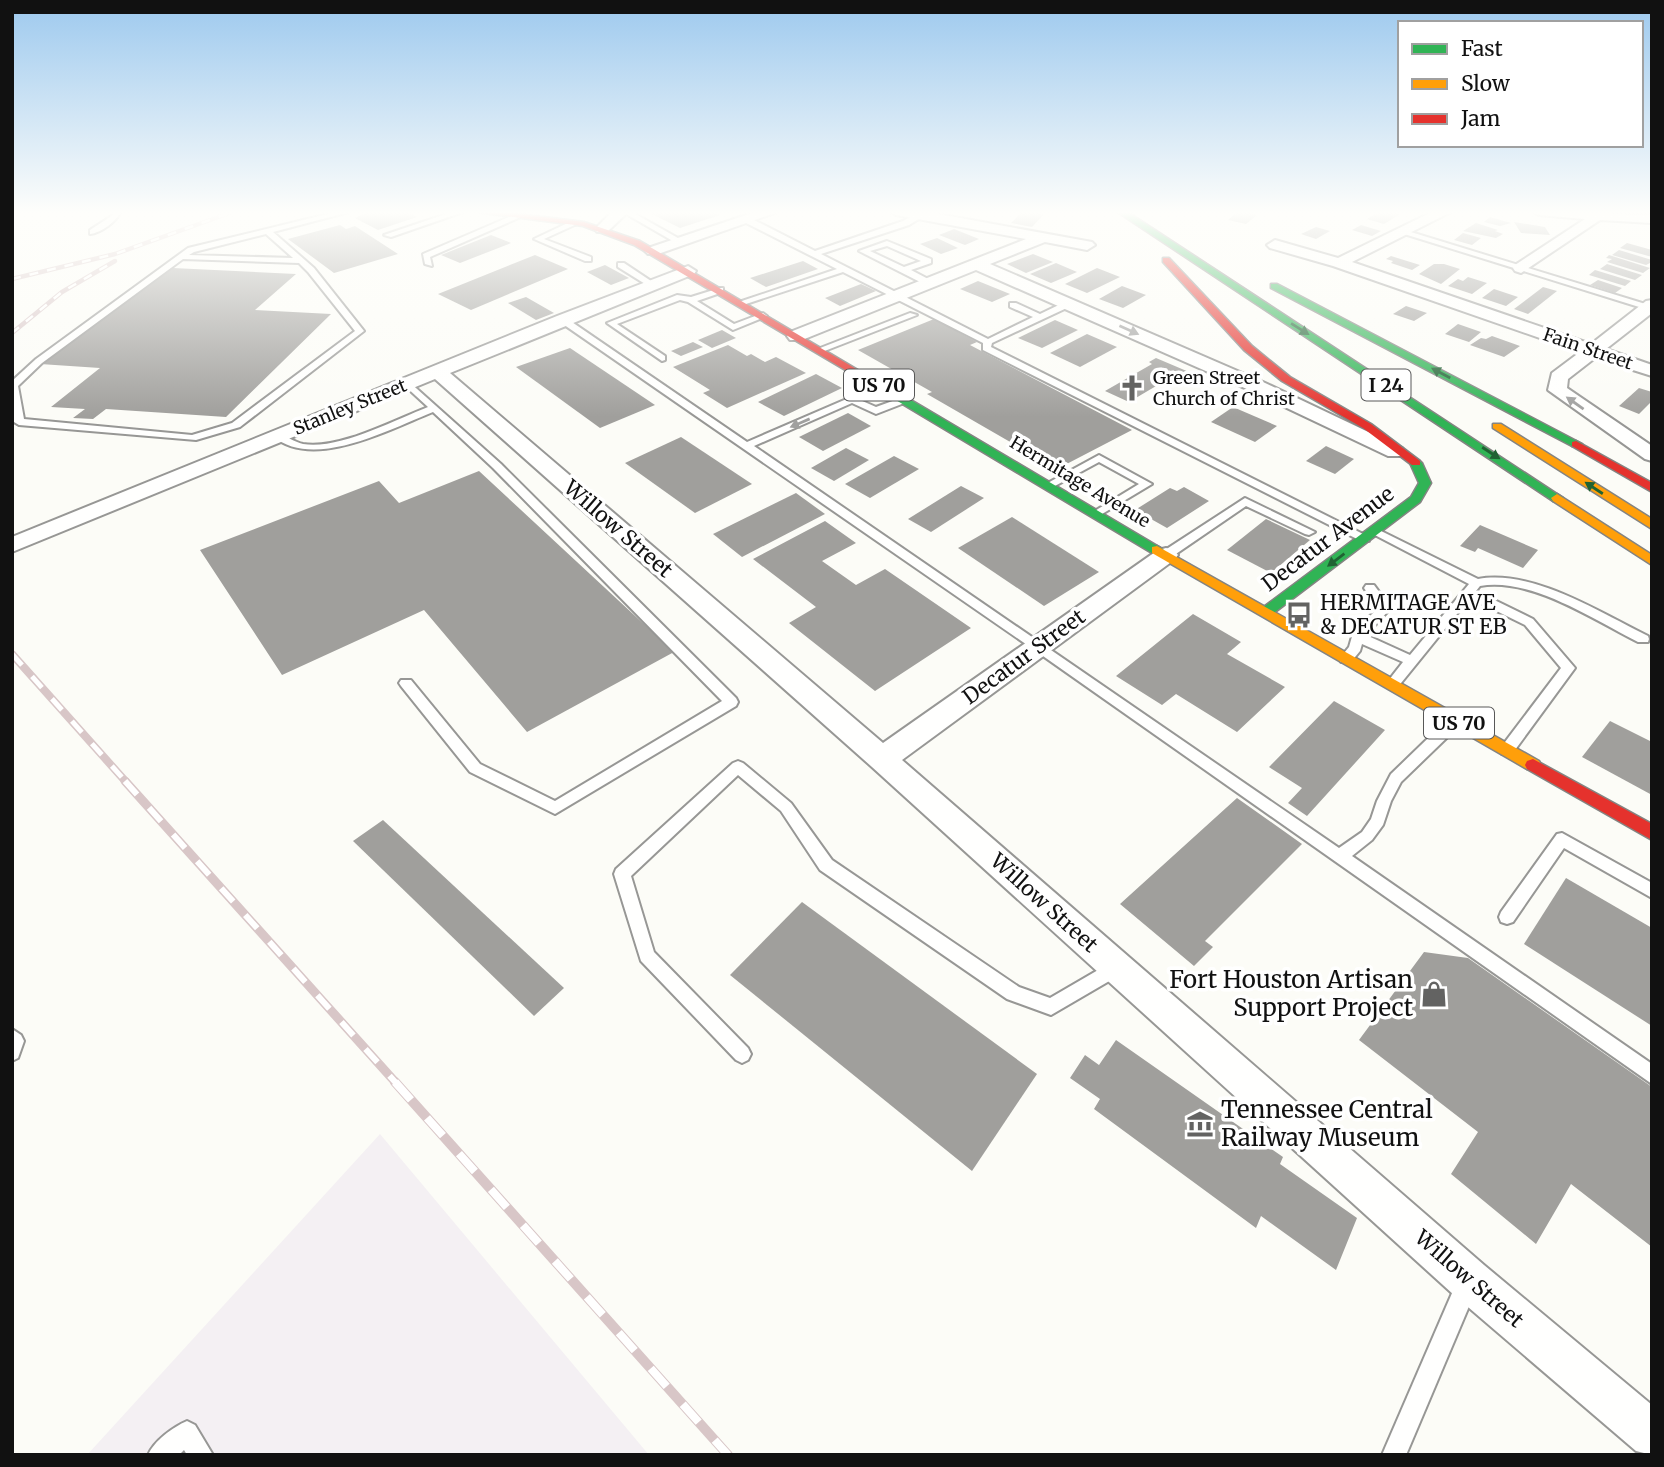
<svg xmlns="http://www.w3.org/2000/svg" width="1664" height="1467" font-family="Merriweather,serif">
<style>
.industrial{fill:#f4f0f3}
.building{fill:#a09f9c}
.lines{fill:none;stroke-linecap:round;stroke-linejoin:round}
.lane-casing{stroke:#979795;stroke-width:4}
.street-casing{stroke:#979795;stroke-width:4}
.fast-casing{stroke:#848482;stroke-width:3}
.slow-casing{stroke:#848482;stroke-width:3}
.jam-casing{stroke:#848482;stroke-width:3}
.lane{fill:#fffffe;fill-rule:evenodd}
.street{fill:#fffffe;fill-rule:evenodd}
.fast{fill:#30b455;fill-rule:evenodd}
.slow{fill:#ff9f0a;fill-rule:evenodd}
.jam{fill:#e5322d;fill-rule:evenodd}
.rail-far3-casing{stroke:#d8c6c7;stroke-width:4.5}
.rail-far2-casing{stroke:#d8c6c7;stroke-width:8}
.rail-far1-casing{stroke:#d8c6c7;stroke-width:9}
.rail-casing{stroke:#d8c6c7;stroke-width:10}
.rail-far3{stroke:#fff;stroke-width:2.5;stroke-dasharray:9;stroke-linecap:butt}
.rail-far2{stroke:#fff;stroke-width:5;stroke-dasharray:15;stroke-linecap:butt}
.rail-far1{stroke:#fff;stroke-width:6;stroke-dasharray:18;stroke-linecap:butt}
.rail{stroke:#fff;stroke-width:8;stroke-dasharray:24;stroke-linecap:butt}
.oneway{fill:#206233}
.oneway2{fill:#a0a09f}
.labels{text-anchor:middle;stroke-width:7;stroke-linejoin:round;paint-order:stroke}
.far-street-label{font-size:18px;fill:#111;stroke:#fff}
.far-poi-label{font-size:18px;fill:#111;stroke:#fff;text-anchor:start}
.shield{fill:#fff;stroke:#585858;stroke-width:2}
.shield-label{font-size:19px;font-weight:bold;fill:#111}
.street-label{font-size:21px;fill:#111;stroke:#fff}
.poi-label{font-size:21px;fill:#111;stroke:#fff;text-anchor:start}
.near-poi-label{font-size:24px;fill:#111;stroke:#fff;text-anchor:end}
</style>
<rect width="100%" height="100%" fill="#fcfcf7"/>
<path class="industrial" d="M380 1134 649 1455H87Z"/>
<g class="building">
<path d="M370 211H405L417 217 378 230 355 218Z"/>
<path d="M646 211H712L720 215 680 228Z"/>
<path d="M1023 211H1028L1044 214 1032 227 1011 223Z"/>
<path d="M1238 211H1241L1257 215 1246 224 1228 220Z"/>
<path d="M1381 211H1389L1400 214 1384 224 1367 219Z"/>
<path d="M1490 217 1511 223 1500 226 1484 222Z"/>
<path d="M1514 222 1545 227 1550 235 1521 233Z"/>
<path d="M1476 223 1498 230 1495 231 1503 234 1496 238 1463 231Z"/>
<path d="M340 225 346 229 355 226 398 254 334 273 288 239Z"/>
<path d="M1361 225 1381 231 1372 236 1352 230Z"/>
<path d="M1316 227 1330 231 1316 239 1301 234Z"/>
<path d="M954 229 979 239 965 245 939 235Z"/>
<path d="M1463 233 1481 238 1472 245 1454 240Z"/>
<path d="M491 235 511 243 460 263 441 255Z"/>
<path d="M937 238 958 248 941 254 920 244Z"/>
<path d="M1627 243 1652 250V257L1620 248Z"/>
<path d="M1619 250 1652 260V262L1646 265 1612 255Z"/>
<path d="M1033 254 1053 262 1026 273 1007 264Z"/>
<path d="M535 255 568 269 471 310 438 294Z"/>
<path d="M1609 255 1650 268 1643 273 1607 262 1612 259 1606 258Z"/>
<path d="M1391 256 1420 265 1412 270 1391 263 1393 261 1386 259Z"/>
<path d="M803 261 818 269 766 287 750 278Z"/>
<path d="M1056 263 1077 272 1051 283 1030 274Z"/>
<path d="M1434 264H1444L1460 269 1441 284 1419 274Z"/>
<path d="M1607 264 1642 275 1635 280 1600 269Z"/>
<path d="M605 265 629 278 611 285 587 272Z"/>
<path d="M173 268 296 274 255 310 331 314 226 417 106 409 93 419 73 418 85 409 51 407 100 368 40 364Z"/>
<path d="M1097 268 1120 277 1087 293 1065 284Z"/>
<path d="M1595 270 1631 281 1625 286 1589 275Z"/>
<path d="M1468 277 1487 283 1472 294 1448 286 1458 279 1463 281Z"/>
<path d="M1598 280 1622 288 1615 293 1590 285Z"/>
<path d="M978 281 1010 294 992 302 960 289Z"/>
<path d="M861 284 876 291 840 306 825 298Z"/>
<path d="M1122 286 1146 295 1123 308 1099 299Z"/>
<path d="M1543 287 1557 291 1528 314 1514 309Z"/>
<path d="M1494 289 1518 297 1506 306 1482 298Z"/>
<path d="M526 297 554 313 536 320 508 303Z"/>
<path d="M1406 306 1427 313 1414 321 1393 314Z"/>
<path d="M934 319 977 342 970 345 1132 430 1057 469 927 394 932 392 858 350Z"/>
<path d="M1055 320 1078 330 1042 348 1018 338Z"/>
<path d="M1458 324 1481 332 1469 342 1445 334Z"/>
<path d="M722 330 736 338 712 348 698 340Z"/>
<path d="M1087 334 1117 347 1080 367 1050 353Z"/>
<path d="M1492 336 1520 346 1504 357 1470 345 1481 338 1486 339Z"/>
<path d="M693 342 703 347 681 356 671 351Z"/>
<path d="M728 345 747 356 751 354 765 362 776 357 806 373 727 408 703 393 710 390 673 367Z"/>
<path d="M570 348 655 405 600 428 516 367Z"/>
<path d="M1156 358 1189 372 1182 376 1172 372 1168 374 1173 376 1129 402 1105 391 1152 364 1149 362Z"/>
<path d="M816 374 842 388 784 416 758 402Z"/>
<path d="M1639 388 1652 392V401L1639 414 1619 406Z"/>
<path d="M1233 407 1277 426 1255 442 1211 422Z"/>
<path d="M848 413 871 426 823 451 799 437Z"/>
<path d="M681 437 752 484 695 513 625 463Z"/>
<path d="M1326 446 1354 459 1335 474 1306 461Z"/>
<path d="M846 448 869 460 834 481 811 468Z"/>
<path d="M894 456 919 469 870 498 845 484Z"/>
<path d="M479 471 674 652 527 732 424 610 282 675 200 550 379 481 399 503Z"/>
<path d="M961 486 984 498 931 532 908 519Z"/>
<path d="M1184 487 1209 501 1167 528 1135 510 1170 488 1177 491Z"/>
<path d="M796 493 825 514 742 557 713 534Z"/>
<path d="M1012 517 1099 572 1044 606 958 548Z"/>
<path d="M1266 519 1310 540 1271 573 1227 550Z"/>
<path d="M825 521 856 543 822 561 856 585 885 569 971 628 875 691 789 623 816 607 753 559Z"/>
<path d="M1480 525 1538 550 1523 568 1478 548 1475 552 1460 546Z"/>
<path d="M1193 614 1241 642 1227 654 1285 687 1237 732 1176 694 1162 705 1116 676Z"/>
<path d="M1334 701 1385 730 1307 816 1288 803 1302 788 1269 767Z"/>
<path d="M1610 721 1652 742V795L1582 757Z"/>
<path d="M1237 798 1302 844 1205 941 1213 947 1194 966 1120 904Z"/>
<path d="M383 820 564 988 534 1016 353 841Z"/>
<path d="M1566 878 1652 928V1026L1524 944Z"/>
<path d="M802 902 1037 1074 972 1171 730 975Z"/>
<path d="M1424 952 1468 958 1652 1087V1247L1571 1184 1536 1244 1451 1174 1478 1132 1359 1040Z"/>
<path d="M1116 1040 1283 1157 1280 1164 1357 1218 1336 1270 1261 1216 1256 1228 1094 1109 1100 1099 1070 1078 1085 1055 1099 1065Z"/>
</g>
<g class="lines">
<g class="lane-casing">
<g id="lane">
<path d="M114 211H121C117 221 101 233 90 234V230L113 215Z"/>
<path d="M340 211H353L273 232 314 268 364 331 240 427 196 440 19 425 14 422 12 381 36 359 188 248ZM266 234 293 258 189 255 194 252ZM183 259 299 263 308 272 355 331 232 423 192 435 24 419 18 386 42 363Z"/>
<path d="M455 211H466L391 237 384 235Z"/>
<path d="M621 211H630L685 242 678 244Z"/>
<path d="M918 213 925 215 909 225 821 254 988 339 1033 317 1010 307V303H1016L1040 314 1065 302H1071V306L992 343 991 347 1369 537V541H1361L983 350V343L843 272 743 305 736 303 837 269 744 222V218H750L815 251 903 221Z"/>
<path d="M516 214 523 216 430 257 432 266 425 264 423 254Z"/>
<path d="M572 221 579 223 544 239 591 257V261H585L534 239Z"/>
<path d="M1401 229 1652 306V311L1401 233Z"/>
<path d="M887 241 931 259V263L911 270 932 281V285H926L859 251ZM887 246 921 261 904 267 870 251Z"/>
<path d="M618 263H624L657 285 650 287 618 267Z"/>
<path d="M720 288H723V292L697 301 734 324 763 313 767 316 733 330 688 302 680 300 617 324 665 356V360L662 361 607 323 677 295 691 297Z"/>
<path d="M910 313 917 315 822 352 815 350Z"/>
<path d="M560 318H566L747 442 879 385 887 387 860 400 876 407 901 398H907V402L876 414 852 403 754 446 1339 848 1362 832 1371 819 1377 801 1391 774 1450 717H1460L1462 721 1460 725 1401 782 1391 801 1383 825 1372 840 1352 856 1652 1064V1084L1033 649 560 322Z"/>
<path d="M407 380 501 464 736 698 738 702 736 706 555 814 470 772 401 686 399 683 401 680H411L480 764 555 801 722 701 493 468 433 412C390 429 313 471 273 436L278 433C287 436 294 442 303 444 339 450 394 420 428 407L404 385 402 383Z"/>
<path d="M1099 455 1152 484 1097 517 1091 514 1093 512 1139 484 1099 462 1053 487 1049 488 1044 485Z"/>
<path d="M1245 498 1315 532 1309 535 1305 534 1246 506 1170 558H1162V552Z"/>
<path d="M1375 528 1478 579C1533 569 1599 612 1648 636L1649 639 1648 642H1638C1594 620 1531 577 1480 586L1476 591 1533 619 1575 668 1512 754H1502L1500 750 1502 746 1561 668 1525 625 1470 598 1397 688 1392 690 1385 685 1403 662 1362 644 1360 651 1351 662H1341L1339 659 1349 647 1353 633 1378 608 1364 588 1366 585H1374L1391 608 1366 635 1410 655 1469 584 1371 533V529Z"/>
<path d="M738 761 743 763 791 803 832 860 1019 987 1050 998 1117 959 1123 961 1126 967 1123 973 1051 1015 1007 999 820 870 781 811 738 775 631 876 654 952 748 1048 751 1054 748 1060 742 1063 736 1060 641 961 614 874 616 869 733 763Z"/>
<path d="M1562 833 1652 883V898L1564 848 1513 922 1507 924 1501 922 1499 917 1501 912 1557 834Z"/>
<path d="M12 1029 21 1035 24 1041 18 1058 12 1061Z"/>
<path d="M1467 1274 1475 1277 1478 1285 1406 1455H1382L1459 1277Z"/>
<path d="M187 1421 195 1425 213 1455H187L184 1450 179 1455H148C154 1441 173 1427 187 1421Z"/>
</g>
</g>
<g class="street-casing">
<g id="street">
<path d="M613 211H629L607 232H597L595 229Z"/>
<path d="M758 211H780L658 254H648L645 251 648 248Z"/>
<path d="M889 211H922L1092 242 1095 245 1087 250 1045 242 990 264 1263 382 1402 448 1405 452 1402 456H1388L1249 390 976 270 802 340H790L787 336 790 332 1026 239 896 215Z"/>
<path d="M1434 211H1453L1352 262 1591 344 1646 301 1652 300V313L1606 349 1652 365V376L1595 358 1568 379 1567 388 1652 446V461L1645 459 1548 390 1552 373 1580 352 1333 266 1270 248 1267 245 1275 240 1338 258Z"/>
<path d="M1532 211 1652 215V223L1600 220 1521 273 1515 271 1513 268 1515 265 1585 219 1539 215Z"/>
<path d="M688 266 696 271 694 274 450 373 883 743 1158 550 1166 548 1174 550 1178 555 1174 560 902 760 1484 1265 1652 1405V1455L1636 1451 1454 1295 872 767 435 379 12 552V537L557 316Z"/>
</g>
</g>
<g class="fast-casing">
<g id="fast">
<path d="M1116 211H1126L1563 498 1557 502 1553 501Z"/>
<path d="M1271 284H1277L1582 444 1572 446 1271 288Z"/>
<path d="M864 377H872L1164 550 1162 553H1152L864 381Z"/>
<path d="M1416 459 1422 463 1431 483 1420 502 1271 615H1261L1259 612 1261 609 1411 497 1419 483 1410 463Z"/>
</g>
</g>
<g class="slow-casing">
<g id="slow">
<path d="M1493 424H1501L1652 519V529L1493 428Z"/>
<path d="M1557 494 1652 555V565L1553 501 1551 498Z"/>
<path d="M1157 546 1539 761 1541 765 1539 769H1527L1152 553V547Z"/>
</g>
</g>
<g class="jam-casing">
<g id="jam">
<path d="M469 211H496L584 222 640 241 873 379 864 381 634 245 583 226Z"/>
<path d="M1163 258H1169L1252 346 1290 377 1371 424 1420 461V465H1412L1363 428 1282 381 1244 350 1163 262Z"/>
<path d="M1576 441 1652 483V492L1572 446V442Z"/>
<path d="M1533 759 1652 824V840L1527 769 1525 765 1527 761Z"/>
</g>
</g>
<use href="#lane" class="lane"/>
<use href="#street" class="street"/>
<use href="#fast" class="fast"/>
<use href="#slow" class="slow"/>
<use href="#jam" class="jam"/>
<g class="rail-far3-casing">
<g id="rail-far3">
<path d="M12 279 115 254 235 211"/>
<path d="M12 333 62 292 115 261"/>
</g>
</g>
<g class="rail-far2-casing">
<path id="rail-far2" d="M12 654 127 783"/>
</g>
<g class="rail-far1-casing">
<path id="rail-far1" d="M125 781 397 1084"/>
</g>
<g class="rail-casing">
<path id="rail" d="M395 1082 728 1455"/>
</g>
<use href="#rail-far3" class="rail-far3"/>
<use href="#rail-far2" class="rail-far2"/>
<use href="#rail-far1" class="rail-far1"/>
<use href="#rail" class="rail"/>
</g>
<defs><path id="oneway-solid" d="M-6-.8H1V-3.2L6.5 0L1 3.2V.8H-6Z" transform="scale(1.75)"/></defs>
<g class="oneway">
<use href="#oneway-solid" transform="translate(1300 329) rotate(32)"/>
<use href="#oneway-solid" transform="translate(1441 373) rotate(-152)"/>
<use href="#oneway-solid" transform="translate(1491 453) rotate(33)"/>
<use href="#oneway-solid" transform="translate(1594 488) rotate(-147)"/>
<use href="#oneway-solid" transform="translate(1336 560) rotate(143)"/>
</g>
<g class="oneway2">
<use href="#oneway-solid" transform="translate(1129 330) rotate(24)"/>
<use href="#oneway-solid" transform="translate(1575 403) rotate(-145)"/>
<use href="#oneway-solid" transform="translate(800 423) rotate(157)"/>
</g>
<linearGradient id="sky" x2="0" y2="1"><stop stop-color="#9dc9ee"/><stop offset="0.51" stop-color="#fefefb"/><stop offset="1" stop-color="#fefefb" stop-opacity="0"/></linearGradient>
<rect width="1664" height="417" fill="url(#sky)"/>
<defs>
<g id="church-bare" transform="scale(2.1)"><path d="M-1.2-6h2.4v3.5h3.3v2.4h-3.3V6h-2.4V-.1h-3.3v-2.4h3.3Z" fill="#636362" stroke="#fff" stroke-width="2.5" paint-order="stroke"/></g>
<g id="bus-bare" transform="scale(2.1)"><path d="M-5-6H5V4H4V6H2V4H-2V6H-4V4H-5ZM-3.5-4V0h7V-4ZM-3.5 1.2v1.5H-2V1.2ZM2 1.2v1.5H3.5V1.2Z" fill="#636362" stroke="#fff" stroke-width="2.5" paint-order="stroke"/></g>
<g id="shop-bare" transform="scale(2.1)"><path d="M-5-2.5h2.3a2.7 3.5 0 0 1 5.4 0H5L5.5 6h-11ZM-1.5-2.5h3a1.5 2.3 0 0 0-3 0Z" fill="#636362" stroke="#fff" stroke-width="2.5" paint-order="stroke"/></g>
<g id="museum-bare" transform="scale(2.1)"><path d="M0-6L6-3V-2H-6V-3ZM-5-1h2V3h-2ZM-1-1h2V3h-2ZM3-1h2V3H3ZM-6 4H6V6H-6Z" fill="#636362" stroke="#fff" stroke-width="2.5" paint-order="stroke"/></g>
</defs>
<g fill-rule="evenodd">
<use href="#church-bare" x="1132" y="388"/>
<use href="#bus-bare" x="1299" y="615"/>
<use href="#shop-bare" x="1434" y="994"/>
<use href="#museum-bare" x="1200" y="1124"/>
</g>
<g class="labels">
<g class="far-street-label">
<text transform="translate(1588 349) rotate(19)" y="6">Fain Street</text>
<text transform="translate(350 407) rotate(-22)" y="6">Stanley Street</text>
<text transform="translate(1080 482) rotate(31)" y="6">Hermitage Avenue</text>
</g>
<g class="far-poi-label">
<text x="1153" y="384">Green Street<tspan x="1153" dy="21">Church of Christ</tspan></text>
</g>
<g class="shield">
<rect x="844" y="369.5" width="70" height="31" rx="5"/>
<rect x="1361.5" y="369.5" width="49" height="31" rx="5"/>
<rect x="1424" y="707.5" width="70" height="31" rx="5"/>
</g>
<g class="shield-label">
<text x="879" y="392">US 70</text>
<text x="1386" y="392">I 24</text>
<text x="1459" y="730">US 70</text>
</g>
<g class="street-label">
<text transform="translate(618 529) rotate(41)" y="7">Willow Street</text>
<text transform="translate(1328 539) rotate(-37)" y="7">Decatur Avenue</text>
<text transform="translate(1024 657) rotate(-36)" y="7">Decatur Street</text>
<text transform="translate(1044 903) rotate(42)" y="7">Willow Street</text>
<text transform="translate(1469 1279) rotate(41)" y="7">Willow Street</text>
</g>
<g class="poi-label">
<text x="1320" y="610">HERMITAGE AVE<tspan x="1320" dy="24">&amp; DECATUR ST EB</tspan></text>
</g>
<g class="near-poi-label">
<text x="1413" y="988">Fort Houston Artisan<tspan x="1413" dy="28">Support Project</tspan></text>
<text x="1221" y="1118" text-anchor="start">Tennessee Central<tspan x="1221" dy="28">Railway Museum</tspan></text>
</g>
</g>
<rect width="1664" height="1467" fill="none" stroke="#111111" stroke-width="28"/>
<rect x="1398" y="21" width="245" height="126" fill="#ffffff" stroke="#a0a0a0" stroke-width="2"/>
<rect x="1412" y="44" width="35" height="10" fill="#30b455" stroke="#a0a0a0" stroke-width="2"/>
<text x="1461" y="56" font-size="21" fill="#111111">Fast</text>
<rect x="1412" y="79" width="35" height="10" fill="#ff9f0a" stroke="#a0a0a0" stroke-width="2"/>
<text x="1461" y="91" font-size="21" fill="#111111">Slow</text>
<rect x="1412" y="114" width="35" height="10" fill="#e5322d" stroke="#a0a0a0" stroke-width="2"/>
<text x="1461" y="126" font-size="21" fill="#111111">Jam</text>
</svg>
